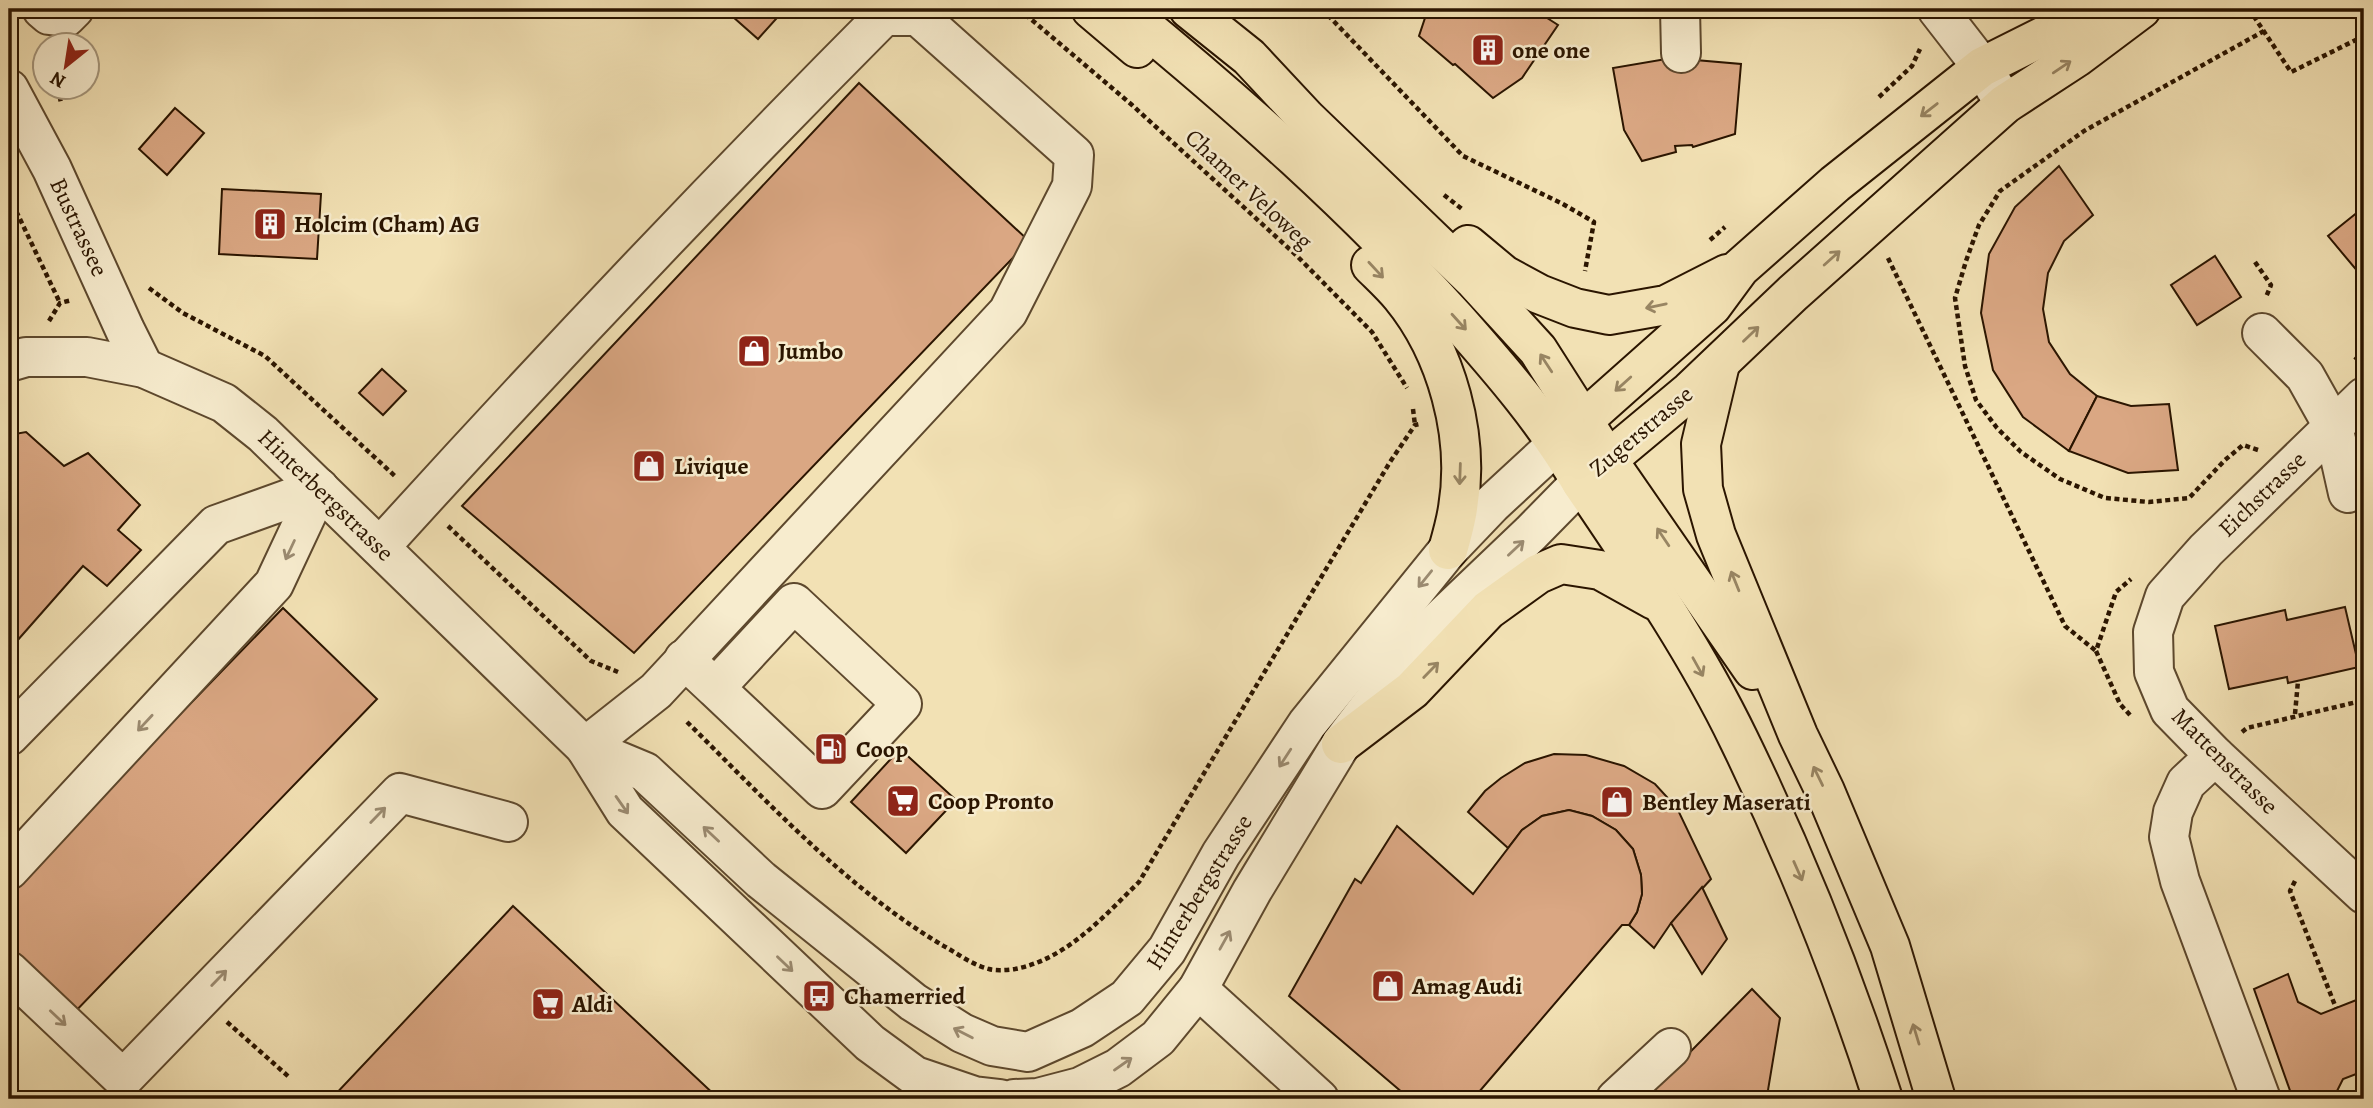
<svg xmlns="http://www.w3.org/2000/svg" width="2373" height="1108" font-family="Alegreya,serif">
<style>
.building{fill:#daa783;stroke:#2b1500;stroke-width:2}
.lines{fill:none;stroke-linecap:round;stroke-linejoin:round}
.minor-casing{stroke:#5d482d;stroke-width:42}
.major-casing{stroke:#2b1500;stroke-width:42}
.highway-casing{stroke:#2b1500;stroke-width:42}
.path{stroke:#2b1500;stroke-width:4.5;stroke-dasharray:5 3.5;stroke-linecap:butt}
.minor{stroke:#f7ecce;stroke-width:38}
.major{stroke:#f2e1b4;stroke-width:38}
.highway{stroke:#f2e1b4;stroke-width:38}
.oneway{stroke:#988563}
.oneway2{stroke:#9b8b71}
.labels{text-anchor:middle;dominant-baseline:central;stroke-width:5;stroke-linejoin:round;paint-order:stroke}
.poi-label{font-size:24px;font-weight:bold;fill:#2b1500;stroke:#f7ecce;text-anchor:start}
.street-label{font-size:24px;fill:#2b1500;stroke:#f7ecce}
</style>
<rect width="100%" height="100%" fill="#f2e1b4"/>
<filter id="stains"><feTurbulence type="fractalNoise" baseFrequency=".00286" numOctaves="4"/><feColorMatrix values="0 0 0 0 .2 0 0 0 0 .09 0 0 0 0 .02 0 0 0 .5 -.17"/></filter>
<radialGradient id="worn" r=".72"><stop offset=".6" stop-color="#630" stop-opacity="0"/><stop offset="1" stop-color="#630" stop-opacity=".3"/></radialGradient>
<g class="building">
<path d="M724 9H785L758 39Z"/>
<path d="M1428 9H1533L1558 25 1522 78 1493 98 1455 64 1453 65 1419 36Z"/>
<path d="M1672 58 1741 64 1735 134 1693 147 1692 145 1675 146 1676 152 1642 161 1624 130 1613 68Z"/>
<path d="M859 83 1029 241 634 653 462 506Z"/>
<path d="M175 108 204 133 167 175 139 149Z"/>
<path d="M2059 166 2093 215 2064 241 2048 273 2043 309 2049 342 2070 374 2097 396 2069 451 2023 417 1993 370 1981 313 1989 254 2015 207Z"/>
<path d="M222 189 321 194 317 259 219 254Z"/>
<path d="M2364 207V279L2328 236Z"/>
<path d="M2215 256 2241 297 2197 325 2171 285Z"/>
<path d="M382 369 406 391 383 415 359 393Z"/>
<path d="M2097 396 2131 406 2169 404 2178 470 2128 473 2069 451Z"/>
<path d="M26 432 64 466 88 453 140 505 118 530 141 550 107 586 83 566 9 650V435Z"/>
<path d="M2345 607 2359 667 2288 683 2287 677 2229 689 2215 626 2285 610 2287 620Z"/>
<path d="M283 608 377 699 70 1017 9 957V891Z"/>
<path d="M900 749 956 800 906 853 851 802Z"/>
<path d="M1554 754 1586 755 1624 766 1655 784 1677 808 1711 879 1671 923 1654 948 1629 925 1637 912 1642 894 1641 875 1633 849 1616 830 1592 816 1569 810 1542 816 1522 830 1508 848 1468 812 1485 791 1501 778 1525 763Z"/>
<path d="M1569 810 1592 816 1616 830 1633 849 1641 875 1642 894 1637 912 1629 925H1622L1473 1099H1410L1289 996 1355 879 1361 883 1397 826 1473 894 1522 830 1542 816Z"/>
<path d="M1702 887 1727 939 1702 974 1671 923Z"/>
<path d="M513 906 719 1099H331Z"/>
<path d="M2288 974 2298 1002 2321 1014 2364 997V1071L2343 1079 2333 1099H2293L2254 989Z"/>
<path d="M1752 989 1780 1018 1768 1090 1778 1099H1644Z"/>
<path d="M9 1083 28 1099H9Z"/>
</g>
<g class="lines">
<defs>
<g id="minor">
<path d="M42 9 49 15 66 17 74 9"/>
<path d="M1680 9 1681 53"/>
<path d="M1937 9 1982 67 2005 104"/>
<path d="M9 89 52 169 125 330 144 368"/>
<path d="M2262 333 2305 376 2333 426 2348 493"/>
<path d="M9 362 26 357H87L144 368 224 403 263 434 585 747 625 811 870 1043 915 1076 974 1096 1000 1099"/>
<path d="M2364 397 2206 550 2165 596 2153 632 2154 672 2170 710 2215 756 2364 894"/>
<path d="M380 547C544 366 712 189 884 16H918L1074 155 1072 186 1008 312 656 691 585 747"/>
<path d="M684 659 715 688 794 603 902 704 822 789 715 688"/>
<path d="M9 736 216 525 319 488"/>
<path d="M585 747 645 772 761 880 913 1002 962 1033 992 1046 1028 1052 1082 1028 1127 998 1167 950 1221 854 1307 724 1448 550 1492 504 1558 443"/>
<path d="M2215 756 2186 783 2173 812 2169 837 2180 881 2261 1099"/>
<path d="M9 870 274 584 319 488"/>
<path d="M9 971 123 1079 400 793 508 822"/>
<path d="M1198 989 1319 1099"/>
<path d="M1014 1099 1038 1098 1080 1087 1118 1068 1158 1038 1198 989 1252 891 1341 744 1424 635 1531 533 1581 482"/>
<path d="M1616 1099 1671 1048"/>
</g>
<g id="major">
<path d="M1091 9 1137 48"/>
<path d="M1123 9C1240 105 1354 206 1456 319 1502 371 1546 422 1581 482L1690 391 1793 293 2005 104 2077 57 2141 9"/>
<path d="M1189 9 1249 57 1306 118 1473 279 1538 350 1596 441"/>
<path d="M1468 245 1504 275 1539 294 1575 308 1609 315 1666 305 1727 274"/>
<path d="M1371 265C1381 275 1392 285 1401 296 1447 352 1470 436 1458 508 1456 522 1452 536 1448 550"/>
<path d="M1558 443 1712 306 1740 268 1835 184 1982 67 2060 28 2122 9"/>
</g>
<g id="highway">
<path d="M1720 364 1701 444 1703 489 1716 535 1798 735 1825 791 1890 946 1936 1099"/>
<path d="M1607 459 1753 670"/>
<path d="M1581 482C1637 565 1695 649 1739 740 1795 855 1844 977 1883 1099"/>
<path d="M1341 744 1412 690 1488 610 1538 574 1561 564 1600 570 1654 600"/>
</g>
</defs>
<use href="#minor" class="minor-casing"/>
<use href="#major" class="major-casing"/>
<use href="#highway" class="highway-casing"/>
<g class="path">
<path d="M1019 9 1132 105 1296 255 1372 332 1407 388"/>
<path d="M1322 9 1463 156 1561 203 1594 222 1585 271"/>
<path d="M1986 9 2008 10"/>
<path d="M2249 9 2291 72 2362 37 2364 41"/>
<path d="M58 88 61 103"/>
<path d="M1879 97 1912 66 1920 49"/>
<path d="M1444 195 1462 209"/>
<path d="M9 196 60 303"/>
<path d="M1710 240 1725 227"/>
<path d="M1888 258 2065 626 2096 651"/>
<path d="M2255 262 2271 285 2266 297"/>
<path d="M149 288 183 313 265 356 396 477"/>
<path d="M49 321 60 303 72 300"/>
<path d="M2355 360 2364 350"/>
<path d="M1413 409 1415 425"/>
<path d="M2258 450 2243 445 2225 460 2189 498 2149 502 2105 498 2060 479 2021 452 1997 428 1976 400 1965 366 1955 298 1966 261 1979 225 2000 191 2084 131 2264 31"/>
<path d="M448 526 591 661 618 672"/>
<path d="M2295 714 2298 681"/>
<path d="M2130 715 2120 704 2096 651 2116 592 2131 579"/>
<path d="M687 722C767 801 845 887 942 945 957 953 972 965 989 969 996 971 1008 970 1015 969 1067 959 1103 917 1139 882L1390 462 1415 425 1420 424"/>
<path d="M2242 732 2247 728 2357 702 2364 690"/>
<path d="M2295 881 2290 891 2336 1008"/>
<path d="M227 1022 289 1077"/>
<path d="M2359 1073 2364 1089"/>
</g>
<use href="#minor" class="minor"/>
<use href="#major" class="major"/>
<use href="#highway" class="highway"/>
</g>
<defs><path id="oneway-shaft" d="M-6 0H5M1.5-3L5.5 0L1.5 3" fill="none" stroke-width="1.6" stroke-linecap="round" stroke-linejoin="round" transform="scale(1.75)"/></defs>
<g class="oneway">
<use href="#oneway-shaft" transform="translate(2062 67) rotate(-34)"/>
<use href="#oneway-shaft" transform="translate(1929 110) rotate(142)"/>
<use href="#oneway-shaft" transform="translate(1832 258) rotate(-42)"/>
<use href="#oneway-shaft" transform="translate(1376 270) rotate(47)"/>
<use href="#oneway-shaft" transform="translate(1656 306) rotate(168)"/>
<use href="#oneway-shaft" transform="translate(1459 322) rotate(48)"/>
<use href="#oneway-shaft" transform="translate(1751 334) rotate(-44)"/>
<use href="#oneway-shaft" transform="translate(1546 363) rotate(-123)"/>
<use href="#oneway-shaft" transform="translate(1623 384) rotate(138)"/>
<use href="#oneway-shaft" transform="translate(1460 474) rotate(92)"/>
<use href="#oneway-shaft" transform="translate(1663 537) rotate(-124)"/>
<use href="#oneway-shaft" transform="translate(1735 581) rotate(-112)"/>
<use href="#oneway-shaft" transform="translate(1698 667) rotate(61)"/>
<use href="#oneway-shaft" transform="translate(1431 670) rotate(-46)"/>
<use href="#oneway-shaft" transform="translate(1818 776) rotate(-116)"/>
<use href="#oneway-shaft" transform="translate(1798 871) rotate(66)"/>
<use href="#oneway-shaft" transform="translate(1916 1034) rotate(-107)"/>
</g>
<g class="oneway2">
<use href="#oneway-shaft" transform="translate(1516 548) rotate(-43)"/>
<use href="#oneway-shaft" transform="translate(290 550) rotate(115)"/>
<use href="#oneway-shaft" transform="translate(1425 579) rotate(129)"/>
<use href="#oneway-shaft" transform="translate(145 723) rotate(133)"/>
<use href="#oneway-shaft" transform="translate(1285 758) rotate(123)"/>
<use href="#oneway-shaft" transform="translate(622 805) rotate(55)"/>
<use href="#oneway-shaft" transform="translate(378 815) rotate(-46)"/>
<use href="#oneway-shaft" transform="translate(711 834) rotate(-137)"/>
<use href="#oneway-shaft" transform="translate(1225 940) rotate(-61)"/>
<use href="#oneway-shaft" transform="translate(785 964) rotate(44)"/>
<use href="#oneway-shaft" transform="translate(219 978) rotate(-46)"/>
<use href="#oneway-shaft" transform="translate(58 1018) rotate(43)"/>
<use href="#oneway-shaft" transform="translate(963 1033) rotate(-153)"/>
<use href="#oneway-shaft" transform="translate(1123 1064) rotate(-35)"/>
</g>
<defs>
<symbol id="building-square" viewBox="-11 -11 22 22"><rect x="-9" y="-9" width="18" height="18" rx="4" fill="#8f2418" stroke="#f7ecce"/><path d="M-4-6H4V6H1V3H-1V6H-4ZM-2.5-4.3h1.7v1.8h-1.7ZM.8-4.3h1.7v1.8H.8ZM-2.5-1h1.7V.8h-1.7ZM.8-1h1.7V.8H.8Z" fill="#fff"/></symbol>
<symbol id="shop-square" viewBox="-11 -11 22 22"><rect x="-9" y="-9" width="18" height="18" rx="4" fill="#8f2418" stroke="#f7ecce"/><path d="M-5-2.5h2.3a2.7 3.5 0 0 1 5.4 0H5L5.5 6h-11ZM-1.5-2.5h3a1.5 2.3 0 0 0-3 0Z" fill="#fff"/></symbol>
<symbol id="fuel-square" viewBox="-11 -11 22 22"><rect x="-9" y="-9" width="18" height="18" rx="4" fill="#8f2418" stroke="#f7ecce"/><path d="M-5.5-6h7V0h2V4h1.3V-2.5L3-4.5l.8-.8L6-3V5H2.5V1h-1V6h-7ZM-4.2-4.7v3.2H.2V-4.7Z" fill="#fff"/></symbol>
<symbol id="supermarket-square" viewBox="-11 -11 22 22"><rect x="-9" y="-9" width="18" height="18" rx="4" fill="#8f2418" stroke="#f7ecce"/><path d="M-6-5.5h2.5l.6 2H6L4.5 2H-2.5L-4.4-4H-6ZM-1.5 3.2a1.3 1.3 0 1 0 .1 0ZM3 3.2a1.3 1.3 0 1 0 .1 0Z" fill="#fff"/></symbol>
<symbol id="bus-square" viewBox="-11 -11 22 22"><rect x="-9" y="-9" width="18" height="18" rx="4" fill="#8f2418" stroke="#f7ecce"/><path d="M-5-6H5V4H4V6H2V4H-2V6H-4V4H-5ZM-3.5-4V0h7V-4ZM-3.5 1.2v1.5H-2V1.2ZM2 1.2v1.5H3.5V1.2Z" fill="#fff"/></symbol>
</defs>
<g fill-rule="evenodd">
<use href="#building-square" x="1469" y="31" width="38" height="38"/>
<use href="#building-square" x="251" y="205" width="38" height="38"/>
<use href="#shop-square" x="735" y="332" width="38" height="38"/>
<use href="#shop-square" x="630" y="447" width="38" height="38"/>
<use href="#fuel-square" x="812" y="730" width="38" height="38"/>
<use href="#supermarket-square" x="884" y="782" width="38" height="38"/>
<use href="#shop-square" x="1598" y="783" width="38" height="38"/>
<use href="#shop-square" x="1369" y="967" width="38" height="38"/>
<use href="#bus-square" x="800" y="977" width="38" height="38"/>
<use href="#supermarket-square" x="529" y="985" width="38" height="38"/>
</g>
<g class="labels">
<g class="poi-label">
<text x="1512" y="50">one one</text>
<text x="294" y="224">Holcim (Cham) AG</text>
<text x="778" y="351">Jumbo</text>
<text x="674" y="466">Livique</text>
<text x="856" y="749">Coop</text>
<text x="928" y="801">Coop Pronto</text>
<text x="1642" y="802">Bentley Maserati</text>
<text x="1412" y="986">Amag Audi</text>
<text x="844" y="996">Chamerried</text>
<text x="572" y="1004">Aldi</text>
</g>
<g class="street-label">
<text transform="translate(1249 189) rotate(43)">Chamer Veloweg</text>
<text transform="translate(79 227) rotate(65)">Bustrassee</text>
<text transform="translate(1641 431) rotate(-40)">Zugerstrasse</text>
<text transform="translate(2262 494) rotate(-44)">Eichstrasse</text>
<text transform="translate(326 495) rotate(44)">Hinterbergstrasse</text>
<text transform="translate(2225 761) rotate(45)">Mattenstrasse</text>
<text transform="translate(1199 892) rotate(-58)">Hinterbergstrasse</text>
</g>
</g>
<rect width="2373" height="1108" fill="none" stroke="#f2e1b4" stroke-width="35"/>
<rect x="10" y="10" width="2352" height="1087" fill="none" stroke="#2b1500" stroke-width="3.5"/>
<rect x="18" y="18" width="2338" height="1073" fill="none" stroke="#2b1500" stroke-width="2"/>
<g transform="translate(66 66) rotate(210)"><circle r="33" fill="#f7ecce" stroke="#a5967c" stroke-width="2"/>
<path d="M0-5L12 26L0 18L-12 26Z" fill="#8f2418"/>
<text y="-10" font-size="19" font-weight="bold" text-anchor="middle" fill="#2b1500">N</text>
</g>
<rect width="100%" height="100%" filter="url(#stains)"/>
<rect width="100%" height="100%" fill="url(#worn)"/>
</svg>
